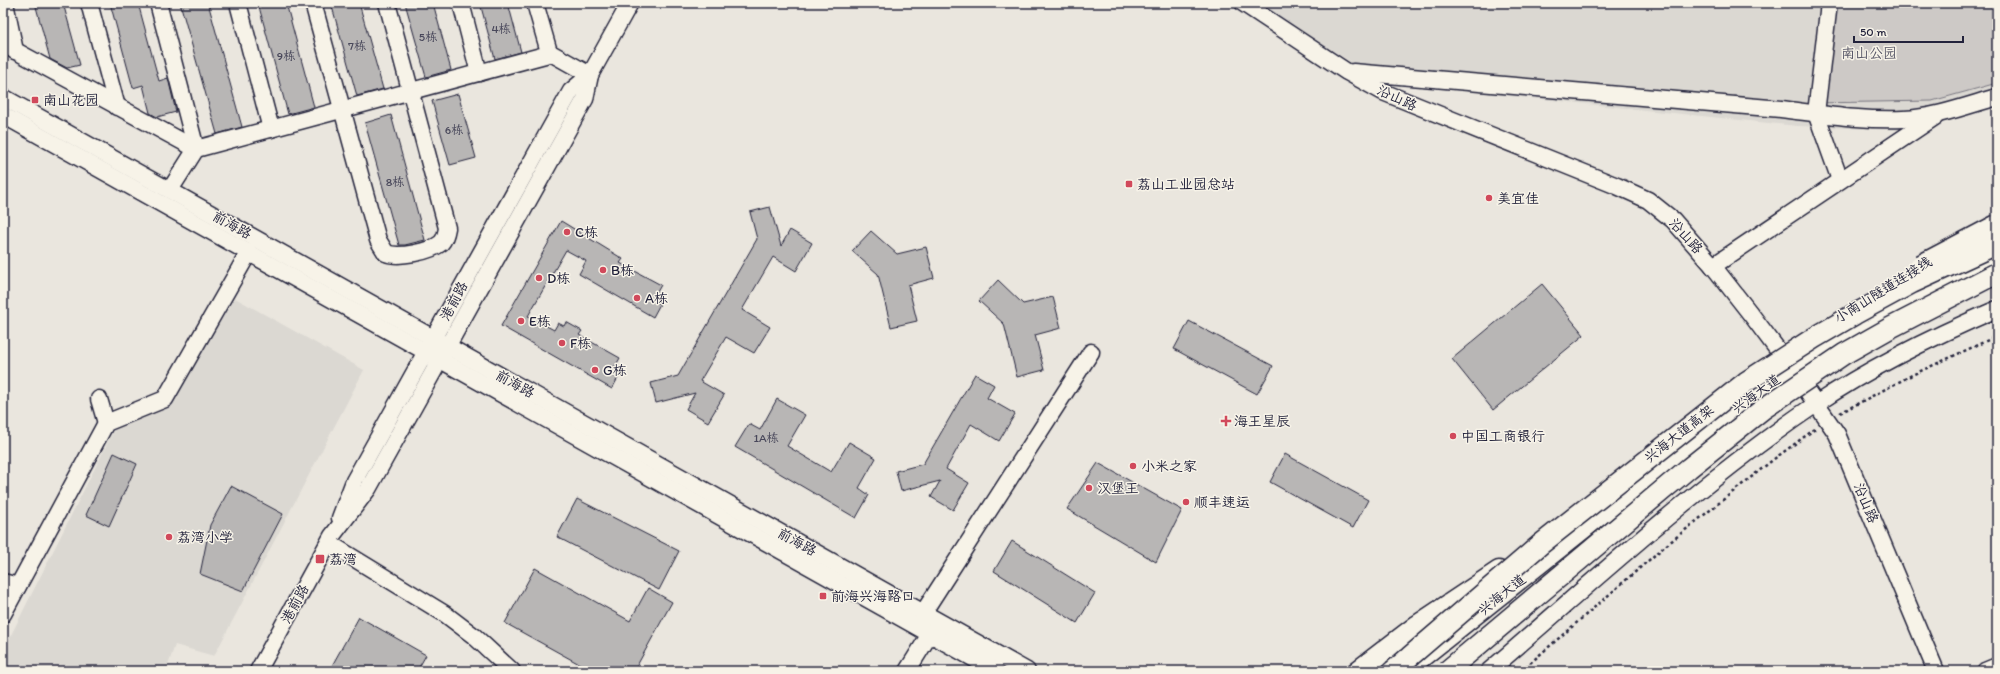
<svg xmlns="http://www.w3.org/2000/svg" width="2000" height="674" font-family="Itim,'LXGW WenKai TC',sans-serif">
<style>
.built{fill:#dbd8d2}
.green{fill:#cdc9c6;stroke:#787680}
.building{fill:#b8b6b5;stroke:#22223b}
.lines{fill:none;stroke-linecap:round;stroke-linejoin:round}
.minor-casing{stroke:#22223b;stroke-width:19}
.major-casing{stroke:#22223b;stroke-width:23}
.path{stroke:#22223b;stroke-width:2.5;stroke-dasharray:3 3;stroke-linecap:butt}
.minor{stroke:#f7f3e8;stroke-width:16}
.major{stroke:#f7f3e8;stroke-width:20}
.major-bridge-casing{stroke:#22223b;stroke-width:23;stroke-linecap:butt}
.major-bridge{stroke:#f7f3e8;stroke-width:20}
.poi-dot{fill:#d1495b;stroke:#f7f3e8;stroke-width:1.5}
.labels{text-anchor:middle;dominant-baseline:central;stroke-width:3;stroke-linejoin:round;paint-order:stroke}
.number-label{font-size:12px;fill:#48475a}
.park-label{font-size:14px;fill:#555465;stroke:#f7f3e8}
.street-label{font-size:14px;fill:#22223b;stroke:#f7f3e8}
.poi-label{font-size:14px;fill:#22223b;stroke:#f7f3e8;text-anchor:start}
</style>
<rect width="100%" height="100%" fill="#eae6de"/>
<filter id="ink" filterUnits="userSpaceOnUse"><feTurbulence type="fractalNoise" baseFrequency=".025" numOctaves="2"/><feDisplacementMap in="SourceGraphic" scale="8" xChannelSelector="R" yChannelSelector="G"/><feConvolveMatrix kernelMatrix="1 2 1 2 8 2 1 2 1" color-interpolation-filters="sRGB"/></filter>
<g filter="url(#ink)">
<g class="built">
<path d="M1258 3H1824L1932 101 1997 83V107L1899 130 1798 126 1416 86 1376 78Z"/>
<path d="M235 298 364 370 214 656 175 645 166 671H3V651L115 428 166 407Z"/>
</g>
<path class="green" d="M1824 3H1997V83L1932 101 1814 103Z"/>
<g class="building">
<path d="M35 3H63L80 65 67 68 50 59Z"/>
<path d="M110 3H138L159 81 168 78 176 112 157 117 150 113 143 85 133 88Z"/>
<path d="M180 3H208L242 127 217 134Z"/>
<path d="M258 3H286L314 107 288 114Z"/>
<path d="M331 3H359L383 89 357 96Z"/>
<path d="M405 3H433L451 70 426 77Z"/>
<path d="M480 3H508L521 52 495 59Z"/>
<path d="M458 94 476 158 450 165 432 101Z"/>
<path d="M391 115 425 240 405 245H399L365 123Z"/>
<path d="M770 207 781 246 790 230 812 243 796 271 773 257 742 310 770 327 754 353 726 337 700 381 724 395 708 422 686 409 695 393 656 403 651 383 678 376 757 239 750 212Z"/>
<path d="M561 221 623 259 620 263 661 285 653 299 660 304 653 317 579 274 586 261 566 250 528 316 554 330 558 323 564 326 566 322 582 331 579 335 620 358 612 372 619 376 612 389 501 326Z"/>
<path d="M871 231 897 254 926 247 934 278 908 285 917 321 891 327 878 274 852 251Z"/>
<path d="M998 280 1023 304 1053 297 1061 328 1035 335 1044 370 1017 377 1004 324 979 301Z"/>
<path d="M1542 284 1584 335 1493 410 1452 359Z"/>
<path d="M1189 321 1273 366 1257 394 1174 349Z"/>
<path d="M975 374 994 385 987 398 1015 414 999 441 971 424 946 469 969 483 953 510 931 497 940 481 901 491 896 471 923 464Z"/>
<path d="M777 399 805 415 787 446 831 472 849 442 876 458 859 488 869 495 856 518 735 447 749 424 760 430Z"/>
<path d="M114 453 137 464 109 526 86 515Z"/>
<path d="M1285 454 1368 500 1353 528 1270 482Z"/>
<path d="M1098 463 1182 510 1156 562 1067 509Z"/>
<path d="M231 486 283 514 243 591 200 574 210 525Z"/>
<path d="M577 499 679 551 659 590 557 537Z"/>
<path d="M1012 541 1095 593 1077 623 994 571Z"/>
<path d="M535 568 630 621 648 588 672 602 634 671H592L505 623Z"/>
<path d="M359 617 426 655 417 671H329Z"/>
</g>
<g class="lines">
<defs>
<g id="minor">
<path d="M5 3 15 51"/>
<path d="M89 3 117 107"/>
<path d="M158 3 196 149"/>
<path d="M238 3 271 129"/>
<path d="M313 3 378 240 386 253C398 258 430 252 441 243 445 239 446 234 447 228L387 3"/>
<path d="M461 3 479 73"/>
<path d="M1243 3 1347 72 1383 92 1617 186 1648 200 1673 220 1713 266 1753 317 1792 369 1837 434 1936 671"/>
<path d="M1829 3 1816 113 1840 180"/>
<path d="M3 44 196 149"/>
<path d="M549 52 590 75"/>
<path d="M1353 72 1781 109C1822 114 1863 121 1904 119 1934 118 1969 105 1997 97"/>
<path d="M3 97 1027 671"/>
<path d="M3 115 996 671"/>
<path d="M170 190 196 149 545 55 549 52 535 3"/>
<path d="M1713 266 1936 116"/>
<path d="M99 399 106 423"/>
<path d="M340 518 354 481 571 91 590 75"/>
<path d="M329 543 445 614 474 636 512 671"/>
<path d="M3 582 18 586"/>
<path d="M923 613 1091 352"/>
<path d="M3 614 106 423 165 399 249 252"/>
<path d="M258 671 332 536 368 489 585 99 590 75 630 3"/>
<path d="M907 671 930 634"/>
<path d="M1407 671 1759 391 1835 341 1929 290 1997 258"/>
<path d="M1489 671C1595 580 1699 483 1816 404 1872 366 1934 336 1997 309"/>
<path d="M1985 671 1997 666"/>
</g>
<path id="major" d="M1358 671 1418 625 1499 571"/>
</defs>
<use href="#minor" class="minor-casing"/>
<use href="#major" class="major-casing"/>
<g class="path">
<path d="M1840 413 1912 375 1997 336"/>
<path d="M1521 671 1664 547 1774 459 1815 429"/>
</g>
<use href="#minor" class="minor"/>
<use href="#major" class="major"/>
<defs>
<g id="major-bridge">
<path d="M1921 265 1997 225"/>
<path d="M1393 671 1541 544 1746 382 1814 338 1855 314 1912 283 1997 244"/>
<path d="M1447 671 1689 468 1763 409 1844 354 1890 328 1997 273"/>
</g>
</defs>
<use href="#major-bridge" class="major-bridge-casing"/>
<use href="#major-bridge" class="major-bridge"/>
</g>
</g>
<g class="poi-dot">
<rect x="31" y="96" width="8" height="8" rx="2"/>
<rect x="1125" y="180" width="8" height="8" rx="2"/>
<circle cx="1489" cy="198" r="4"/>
<circle cx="567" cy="232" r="4"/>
<circle cx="603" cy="270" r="4"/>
<circle cx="539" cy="278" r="4"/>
<circle cx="637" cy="298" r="4"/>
<circle cx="521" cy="321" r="4"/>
<circle cx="562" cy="343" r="4"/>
<circle cx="595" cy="370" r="4"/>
<path d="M1224 415h4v4h4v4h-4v4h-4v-4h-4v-4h4z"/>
<circle cx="1453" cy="436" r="4"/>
<circle cx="1133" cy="466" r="4"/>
<circle cx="1089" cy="488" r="4"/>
<circle cx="1186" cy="502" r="4"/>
<circle cx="169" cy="537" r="4"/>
<rect x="315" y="554" width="10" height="10" rx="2"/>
<rect x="819" y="592" width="8" height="8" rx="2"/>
</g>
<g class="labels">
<g class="number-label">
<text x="501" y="29">4栋</text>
<text x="428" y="37">5栋</text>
<text x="357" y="46">7栋</text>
<text x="286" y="56">9栋</text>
<text x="454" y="130">6栋</text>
<text x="395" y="182">8栋</text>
<text x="766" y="438">1A栋</text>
</g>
<g class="park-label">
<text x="1869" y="53">南山公园</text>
</g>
<g class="street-label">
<text transform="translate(1397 98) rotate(25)">沿山路</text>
<text transform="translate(232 225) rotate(29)">前海路</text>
<text transform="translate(1686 236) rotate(48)">沿山路</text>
<text transform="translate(1883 290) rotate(-32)">小南山隧道连接线</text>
<text transform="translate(454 301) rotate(-62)">港前路</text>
<text transform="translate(515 384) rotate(29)">前海路</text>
<text transform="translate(1756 394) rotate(-36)">兴海大道</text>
<text transform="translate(1679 434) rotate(-38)">兴海大道高架</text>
<text transform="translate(1866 503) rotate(67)">沿山路</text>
<text transform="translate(797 542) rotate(29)">前海路</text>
<text transform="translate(1502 595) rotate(-39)">兴海大道</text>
<text transform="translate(295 604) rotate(-61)">港前路</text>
</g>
<g class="poi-label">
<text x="43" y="100">南山花园</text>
<text x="1137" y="184">荔山工业园总站</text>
<text x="1497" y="198">美宜佳</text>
<text x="575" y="232">C栋</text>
<text x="611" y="270">B栋</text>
<text x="547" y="278">D栋</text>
<text x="645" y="298">A栋</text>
<text x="529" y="321">E栋</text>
<text x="570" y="343">F栋</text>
<text x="603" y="370">G栋</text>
<text x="1234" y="421">海王星辰</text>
<text x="1461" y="436">中国工商银行</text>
<text x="1141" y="466">小米之家</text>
<text x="1097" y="488">汉堡王</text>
<text x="1194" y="502">顺丰速运</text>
<text x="177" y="537">荔湾小学</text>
<text x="329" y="559">荔湾</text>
<text x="831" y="596">前海兴海路口</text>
</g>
</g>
<rect width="2000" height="674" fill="none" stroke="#f7f3e8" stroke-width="16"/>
<rect x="8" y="8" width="1984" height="658" fill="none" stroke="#22223b" stroke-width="1.5" filter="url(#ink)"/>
<path d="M1854 36v6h109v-6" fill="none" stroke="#22223b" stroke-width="2"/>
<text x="1860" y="36" font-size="12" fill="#22223b" stroke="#f7f3e8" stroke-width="3" paint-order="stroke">50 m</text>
</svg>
